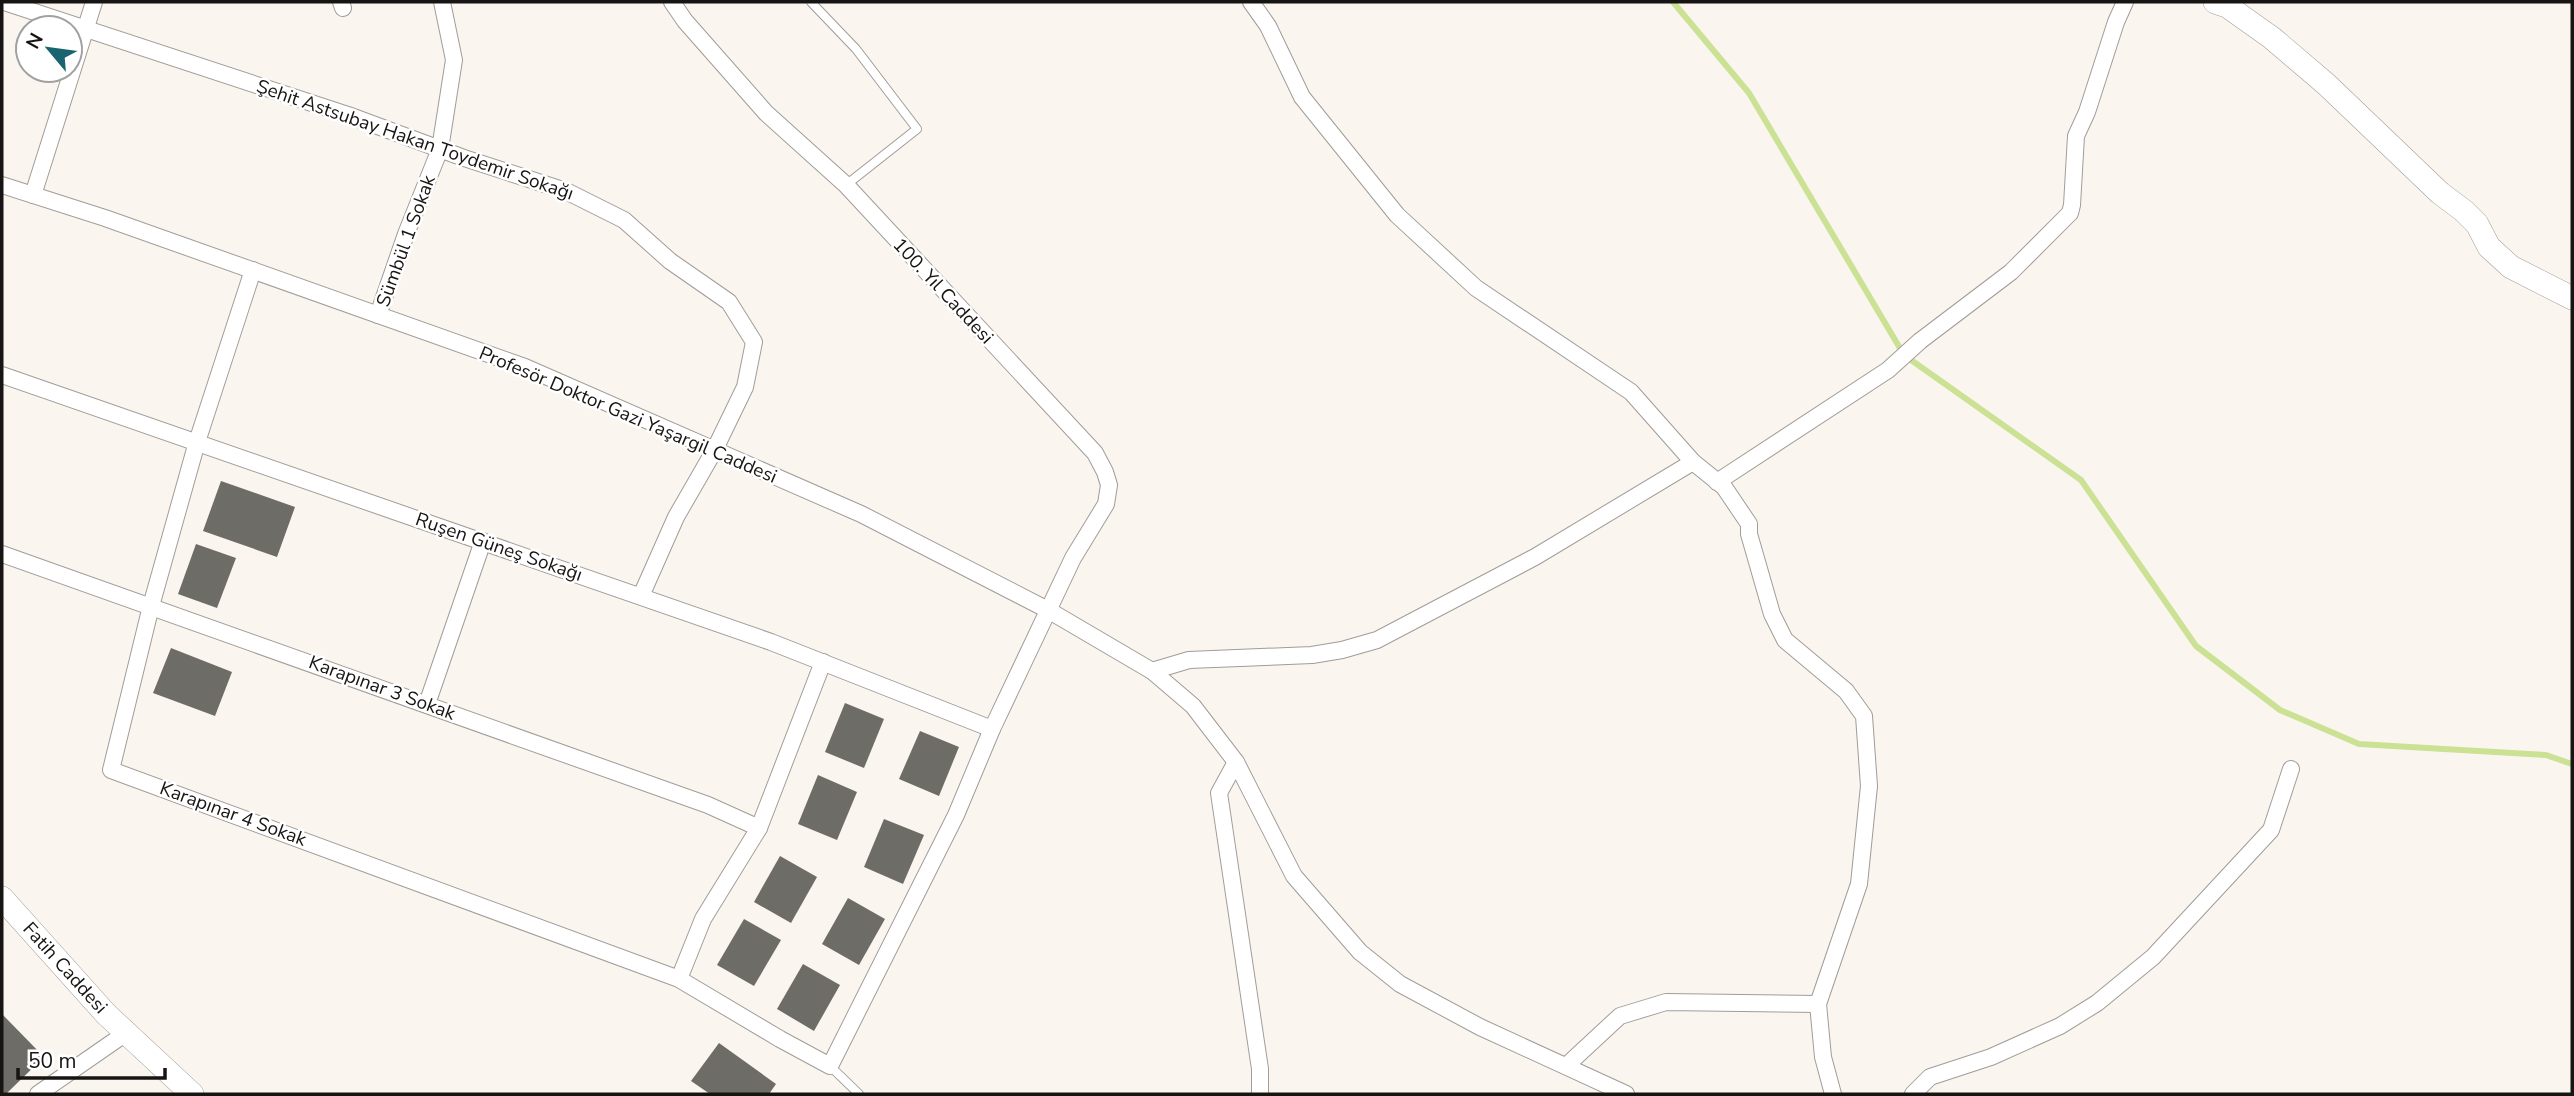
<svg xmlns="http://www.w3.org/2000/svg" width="2574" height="1096" font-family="'Nunito Sans',sans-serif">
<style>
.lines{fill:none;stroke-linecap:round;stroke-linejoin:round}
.stream{stroke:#cbe194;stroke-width:6}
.building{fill:#6e6c67}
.lane-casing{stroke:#a29c98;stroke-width:10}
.street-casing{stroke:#a29c98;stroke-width:18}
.secondary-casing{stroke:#a29c98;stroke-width:24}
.lane{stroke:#fff;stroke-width:8}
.street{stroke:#fff;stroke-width:16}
.secondary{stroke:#fff;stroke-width:23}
.labels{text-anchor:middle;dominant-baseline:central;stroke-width:5;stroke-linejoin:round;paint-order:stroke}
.street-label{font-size:19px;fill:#171513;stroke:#fff}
</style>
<rect width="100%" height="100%" fill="#fbf5f0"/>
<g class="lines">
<path class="stream" d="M1673 2 1749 93 1904 355 2081 480 2196 646 2280 710 2359 744 2546 755 2572 764"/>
</g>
<g class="building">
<path d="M221 481 295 507 277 557 203 531Z"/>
<path d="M196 544 236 558 217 608 178 594Z"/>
<path d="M171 648 232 672 215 716 153 693Z"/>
<path d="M845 703 884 719 864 768 825 752Z"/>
<path d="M920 731 959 747 939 796 899 779Z"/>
<path d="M818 775 857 792 837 840 798 824Z"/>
<path d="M884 819 924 835 903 884 864 867Z"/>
<path d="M780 856 817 877 791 923 754 902Z"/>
<path d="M848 898 885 919 859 965 822 944Z"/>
<path d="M744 919 781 940 754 986 717 965Z"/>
<path d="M803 964 840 985 814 1031 777 1009Z"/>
<path d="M2 1014 44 1057 6 1094H2Z"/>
<path d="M719 1043 776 1084 769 1094H710L691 1081Z"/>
</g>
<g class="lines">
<defs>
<g id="lane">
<path d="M811 2 856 49 917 129 846 185"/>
<path d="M830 1066 859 1094"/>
</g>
<g id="street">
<path d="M4 2 348 115 464 158 566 191 624 220 670 261 729 302 754 342 745 387 714 451 676 517 641 596"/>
<path d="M341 2 343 8"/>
<path d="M1251 2 1268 26 1302 97 1397 215 1476 288 1631 392 1693 462 1724 487 1749 524V534L1772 614 1785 640 1846 691 1864 716 1869 786 1859 884 1818 1004 1823 1057 1833 1094"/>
<path d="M2 185 105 218 525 367 861 514 1048 610 1152 671 1193 706 1236 762 1294 876 1360 952 1400 984 1480 1027 1626 1094"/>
<path d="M33 195 94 2"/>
<path d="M253 270 197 442 151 606 111 770 679 979 780 1039 830 1066 956 815 992 729 1073 558 1106 504 1109 485 1105 472 1095 453 846 185 766 113 685 21 672 2"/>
<path d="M378 315 406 234 440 149 454 60 442 2"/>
<path d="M2 375 771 642 992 729"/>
<path d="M1717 482 1888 370 1920 341 2011 272 2070 213 2072 205 2076 136 2087 112 2116 22 2125 2"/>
<path d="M2 554 708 805 759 828"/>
<path d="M1152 671 1189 660 1312 655 1342 650 1377 640 1535 557 1693 462"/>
<path d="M427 704 483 541"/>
<path d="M1236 762 1219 793 1260 1069V1094"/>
<path d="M679 979 703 919 759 828 823 662"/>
<path d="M1566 1066 1620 1016 1666 1002 1818 1004"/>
<path d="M38 1094 126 1033"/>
<path d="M1913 1094 1930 1077 1991 1057 2060 1026 2097 1003 2153 957 2271 830 2291 769"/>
</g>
<g id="secondary">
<path d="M2215 2 2227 6 2272 38 2326 84 2440 193 2464 211 2477 224 2489 247 2511 267 2572 298"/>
<path d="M2 898 106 1014 192 1094"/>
</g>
</defs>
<use href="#lane" class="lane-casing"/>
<use href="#street" class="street-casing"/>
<use href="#secondary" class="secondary-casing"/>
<use href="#lane" class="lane"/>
<use href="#street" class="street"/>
<use href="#secondary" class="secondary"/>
</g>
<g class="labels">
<g class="street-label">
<text transform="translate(415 140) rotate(19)">Şehit Astsubay Hakan Toydemir Sokağı</text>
<text transform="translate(406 241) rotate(-70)">Sümbül 1 Sokak</text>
<text transform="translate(943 291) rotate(47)">100. Yıl Caddesi</text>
<text transform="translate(628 415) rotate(23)">Profesör Doktor Gazi Yaşargil Caddesi</text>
<text transform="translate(499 547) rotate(19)">Ruşen Güneş Sokağı</text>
<text transform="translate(382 688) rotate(20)">Karapınar 3 Sokak</text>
<text transform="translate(233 814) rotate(20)">Karapınar 4 Sokak</text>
<text transform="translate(65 968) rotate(48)">Fatih Caddesi</text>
</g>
</g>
<rect width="2574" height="1096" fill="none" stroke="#171513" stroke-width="7"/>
<g transform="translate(49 49) rotate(299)"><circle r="33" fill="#ffffff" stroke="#a2a1a1" stroke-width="2"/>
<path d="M0-5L12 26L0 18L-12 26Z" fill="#196470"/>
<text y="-10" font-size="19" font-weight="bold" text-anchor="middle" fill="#171513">N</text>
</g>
<path d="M18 1068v10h147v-10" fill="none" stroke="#171513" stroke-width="3.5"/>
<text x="28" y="1068" font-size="21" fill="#171513" stroke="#ffffff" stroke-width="5" paint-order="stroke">50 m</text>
</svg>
